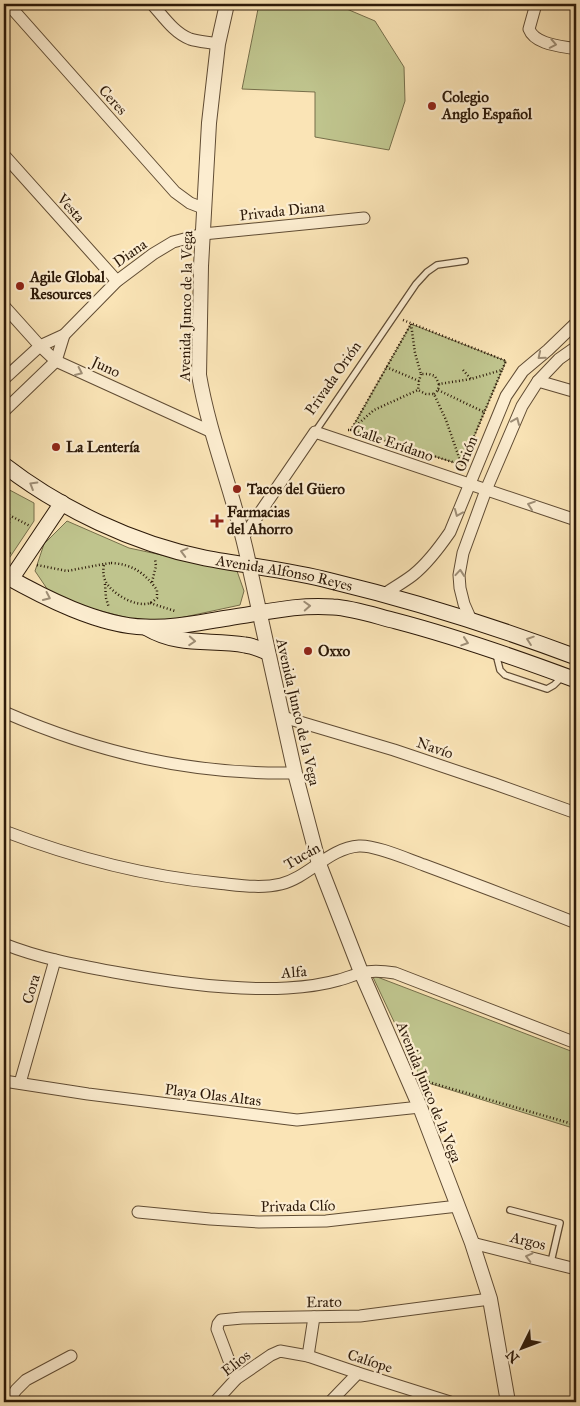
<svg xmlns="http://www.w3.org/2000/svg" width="580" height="1406" font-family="'IM FELL Great Primer',serif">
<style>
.green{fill:#bfc48d;stroke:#766e4a}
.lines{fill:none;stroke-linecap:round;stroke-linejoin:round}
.service-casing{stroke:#604c34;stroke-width:8}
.minor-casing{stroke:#604c34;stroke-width:13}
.tertiary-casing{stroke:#604c34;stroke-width:16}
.secondary-casing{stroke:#2c1908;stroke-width:17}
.path{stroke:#2c1908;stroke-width:2.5;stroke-dasharray:1 2.5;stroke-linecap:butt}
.service{stroke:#fcedd0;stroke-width:5.5}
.minor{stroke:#fcedd0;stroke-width:11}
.tertiary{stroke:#fcedd0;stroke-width:14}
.secondary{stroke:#fcedd0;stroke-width:15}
.oneway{stroke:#9e8e76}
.poi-dot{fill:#8f2418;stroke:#fcedd0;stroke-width:2}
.labels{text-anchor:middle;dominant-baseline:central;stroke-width:4.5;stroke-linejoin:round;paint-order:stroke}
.poi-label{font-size:15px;font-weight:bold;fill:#2c1908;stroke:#fcedd0;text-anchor:start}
.street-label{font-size:15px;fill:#2c1908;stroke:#fcedd0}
</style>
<rect width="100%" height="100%" fill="#fae4b6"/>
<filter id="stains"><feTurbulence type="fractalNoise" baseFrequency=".004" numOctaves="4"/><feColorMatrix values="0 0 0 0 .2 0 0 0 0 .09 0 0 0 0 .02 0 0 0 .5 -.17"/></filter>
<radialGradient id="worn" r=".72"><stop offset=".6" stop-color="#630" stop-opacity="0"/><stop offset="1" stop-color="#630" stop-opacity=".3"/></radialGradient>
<g class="green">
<path d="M259 4H335L375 21 404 67 405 101 389 150 315 137V92L242 89Z"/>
<path d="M411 324 506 361 462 465 351 430Z"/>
<path d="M4 487 34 503V521L4 566Z"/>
<path d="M67 521 129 548 237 571 244 591 240 605 152 624 54 599 35 571 44 544Z"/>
<path d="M372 975 576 1053V1129L422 1081Z"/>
</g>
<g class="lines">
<defs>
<g id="service">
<path d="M315 432 416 284 427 272 437 265 465 261"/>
<path d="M496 654 500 670 505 675 547 689 554 685 563 676"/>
<path d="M510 1210 560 1223 551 1262"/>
</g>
<g id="minor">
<path d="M8 4 175 192 190 203 203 208"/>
<path d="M152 4C163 16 174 33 190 39 199 42 209 42 218 44"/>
<path d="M536 4 529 29C535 45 562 46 576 49"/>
<path d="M4 155 117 281"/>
<path d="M4 306 40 346 56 361 212 432"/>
<path d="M4 379 40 346 64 335 117 281 153 254 173 242 203 234 364 218"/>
<path d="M538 381 576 392"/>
<path d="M4 411 56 361 64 335"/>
<path d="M244 536 315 432 576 520"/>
<path d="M383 595C393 588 404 582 413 575 428 563 439 548 450 532L506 396 523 371 548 350 576 323"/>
<path d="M471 620 464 604 460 588 459 575 463 553 486 490 522 406 538 381 559 359 576 347"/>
<path d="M4 712C98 753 192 775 295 773"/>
<path d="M283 717 394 750 495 784 576 813"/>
<path d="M4 831C72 857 144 876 217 883 238 885 260 889 281 884 309 877 329 848 359 846 376 845 407 859 424 865 475 884 526 903 576 923"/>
<path d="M4 944C39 958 76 965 114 972 169 982 231 991 287 988 304 987 322 985 339 980 347 978 353 975 361 973 372 970 383 971 395 973L576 1043"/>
<path d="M4 1081 88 1094 297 1120 420 1107"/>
<path d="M20 1083 55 960"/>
<path d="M138 1212 210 1219 259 1222 326 1221 458 1206"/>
<path d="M472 1243 576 1269"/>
<path d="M308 1356 314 1317"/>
<path d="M236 1379 217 1329 218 1324 221 1320 242 1318 360 1316 490 1299"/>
<path d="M8 1402 16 1390 26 1380 71 1356"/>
<path d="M215 1402 236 1379 271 1355 280 1351 308 1356 358 1373 450 1402"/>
<path d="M330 1402 358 1373"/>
</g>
<path id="tertiary" d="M227 4 218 44 209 123 201 266 199 375C210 440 237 501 249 565L295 773 319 864 361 972 420 1107 472 1243 490 1299 508 1402"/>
<g id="secondary">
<path id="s1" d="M4 465C61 509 134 544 205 558 247 566 289 570 331 581 414 601 496 627 576 657"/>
<path d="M4 575C43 597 99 626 145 627 172 629 201 622 228 618 263 613 297 604 333 607 353 608 376 616 396 621 457 637 517 658 576 680"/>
<path d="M11 579 62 503"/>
<path d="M147 628C179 647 211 639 245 645 253 646 260 649 267 652"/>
</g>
</defs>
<use href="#service" class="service-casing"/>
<use href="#minor" class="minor-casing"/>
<use href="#tertiary" class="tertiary-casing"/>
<use href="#secondary" class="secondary-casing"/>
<g class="path">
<path d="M403 320 506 361 502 370"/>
<path d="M386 367 419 381"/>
<path d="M463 370 471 379"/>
<path d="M421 374 419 381 418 390 426 394H434L446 420 462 466"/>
<path d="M438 390 484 412"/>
<path d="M434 394 438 390 439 384"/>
<path d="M348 430H351L462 465 502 370 471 379 439 384 435 376 429 374H421L415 353 411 324 351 430 374 410 418 390"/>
<path d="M4 493 9 486"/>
<path d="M4 510 7 512C11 518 10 525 4 530"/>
<path d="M9 515 30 526"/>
<path d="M4 549 12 555"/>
<path d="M111 563C132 564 145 573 157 590V598C156 599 151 603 150 603 136 608 110 593 105 580 103 575 103 570 104 564Z"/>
<path d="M37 565 67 571 104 564"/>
<path d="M152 582 156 566 155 559"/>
<path d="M105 584 106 598 109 608"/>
<path d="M150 603 175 611"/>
<path d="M422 1080 576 1125"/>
</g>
<use href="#service" class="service"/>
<use href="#minor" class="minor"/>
<use href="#tertiary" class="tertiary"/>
<use href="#secondary" class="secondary"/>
</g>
<defs><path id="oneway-chevron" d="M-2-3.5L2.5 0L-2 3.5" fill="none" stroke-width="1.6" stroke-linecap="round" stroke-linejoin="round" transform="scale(1.25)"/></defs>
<g class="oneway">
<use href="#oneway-chevron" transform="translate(553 44) rotate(11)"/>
<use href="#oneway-chevron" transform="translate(541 356) rotate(140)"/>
<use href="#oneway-chevron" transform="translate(79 372) rotate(25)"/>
<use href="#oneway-chevron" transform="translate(516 421) rotate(-67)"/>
<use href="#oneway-chevron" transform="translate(33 485) rotate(-149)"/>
<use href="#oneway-chevron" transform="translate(531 505) rotate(-161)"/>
<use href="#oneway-chevron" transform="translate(458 513) rotate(113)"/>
<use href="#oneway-chevron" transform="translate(184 552) rotate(-165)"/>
<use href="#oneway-chevron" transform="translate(460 573) rotate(-85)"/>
<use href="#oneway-chevron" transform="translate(47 597) rotate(25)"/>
<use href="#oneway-chevron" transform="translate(307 606) rotate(-3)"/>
<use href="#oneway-chevron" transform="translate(530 640) rotate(-161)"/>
<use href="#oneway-chevron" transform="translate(192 641) rotate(4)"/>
<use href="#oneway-chevron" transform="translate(465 642) rotate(18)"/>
<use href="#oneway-chevron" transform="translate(529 1257) rotate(-166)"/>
</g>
<g class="poi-dot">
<circle cx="432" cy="106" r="5"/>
<circle cx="20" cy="286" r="5"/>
<circle cx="56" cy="447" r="5"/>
<circle cx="237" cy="489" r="5"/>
<path d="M214.5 513.5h5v5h5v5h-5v5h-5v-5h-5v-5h5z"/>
<circle cx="308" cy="651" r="5"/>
</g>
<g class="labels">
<g class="poi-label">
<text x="442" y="97">Colegio<tspan x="442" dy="17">Anglo Español</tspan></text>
<text x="30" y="277">Agile Global<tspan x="30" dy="17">Resources</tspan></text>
<text x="66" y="447">La Lentería</text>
<text x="247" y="489">Tacos del Güero</text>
<text x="227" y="512">Farmacias<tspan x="227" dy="17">del Ahorro</tspan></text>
<text x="318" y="651">Oxxo</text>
</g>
<g class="street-label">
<text transform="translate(113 100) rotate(48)">Ceres</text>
<text transform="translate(71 208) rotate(48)">Vesta</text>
<text transform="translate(282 211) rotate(-6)">Privada Diana</text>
<text transform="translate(130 253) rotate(-35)">Diana</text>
<text transform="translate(186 306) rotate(-89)">Avenida Junco de la Vega</text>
<text transform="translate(106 367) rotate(25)">Juno</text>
<text transform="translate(333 378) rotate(-55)">Privada Orión</text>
<text transform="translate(393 443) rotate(19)">Calle Erídano</text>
<text transform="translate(466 454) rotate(-68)">Orión</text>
<text stroke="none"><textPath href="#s1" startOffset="304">Avenida Alfonso Reyes</textPath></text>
<text transform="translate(298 712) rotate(77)">Avenida Junco de la Vega</text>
<text transform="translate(435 748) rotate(19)">Navío</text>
<text transform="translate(302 856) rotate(-30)">Tucán</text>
<text transform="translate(294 972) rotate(-4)">Alfa</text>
<text transform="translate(31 989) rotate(-74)">Cora</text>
<text transform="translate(429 1092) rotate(68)">Avenida Junco de la Vega</text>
<text transform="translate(213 1095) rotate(7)">Playa Olas Altas</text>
<text transform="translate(298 1206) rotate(-1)">Privada Clío</text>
<text transform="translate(528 1241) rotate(14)">Argos</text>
<text transform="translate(324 1302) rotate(-1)">Erato</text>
<text transform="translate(370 1361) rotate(18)">Calíope</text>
<text transform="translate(236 1363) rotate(-38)">Elios</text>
</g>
</g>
<rect width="580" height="1406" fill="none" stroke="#fae4b6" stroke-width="20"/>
<rect x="5" y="5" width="570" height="1396" fill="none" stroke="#2c1908" stroke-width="2.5"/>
<rect x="10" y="10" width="560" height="1386" fill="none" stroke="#2c1908"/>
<g transform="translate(522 1348) rotate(228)" stroke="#fcedd0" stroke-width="4" paint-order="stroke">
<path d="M0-4L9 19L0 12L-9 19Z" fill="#2c1908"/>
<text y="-8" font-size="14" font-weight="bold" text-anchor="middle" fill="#2c1908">N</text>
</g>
<rect width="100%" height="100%" filter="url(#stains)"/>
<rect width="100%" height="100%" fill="url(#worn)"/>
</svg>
